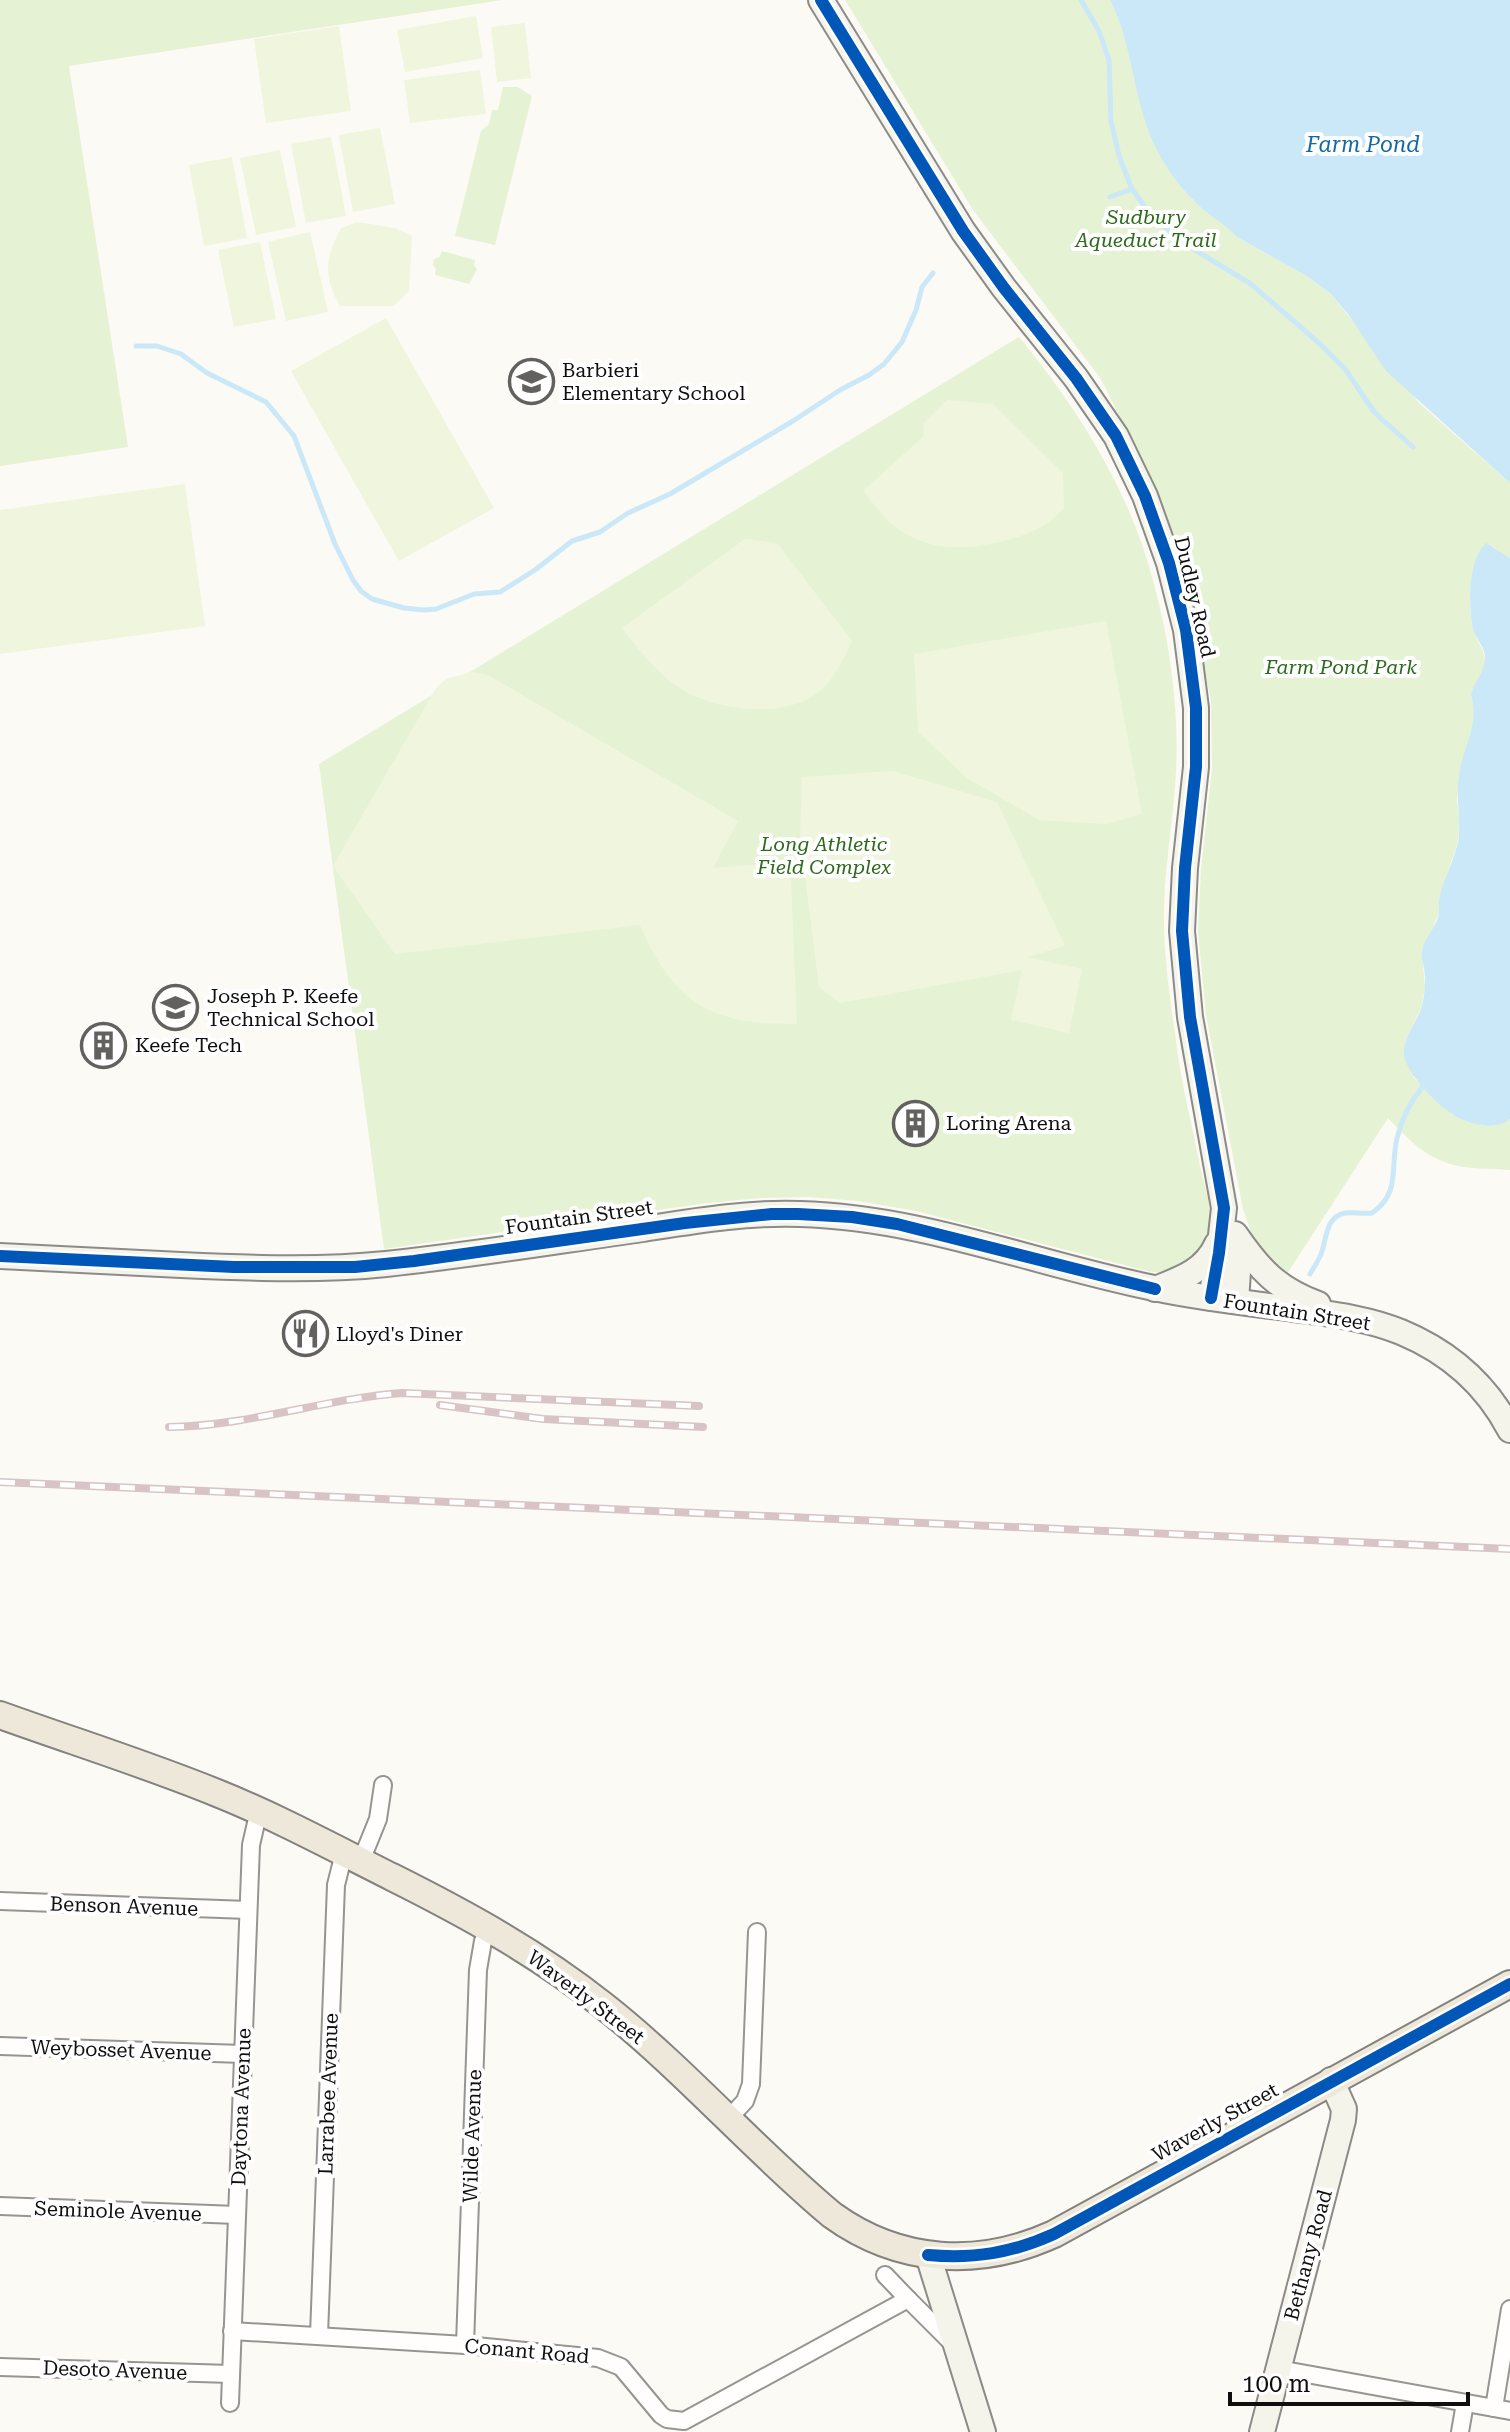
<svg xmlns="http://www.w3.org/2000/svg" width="1510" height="2432" font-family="'Roboto Serif',serif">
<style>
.green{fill:#e6f2d4}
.pitch{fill:#eff6dd}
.water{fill:#cae8f7}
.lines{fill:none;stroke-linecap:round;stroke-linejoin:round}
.stream{stroke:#cae8f7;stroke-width:5}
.street-casing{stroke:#969592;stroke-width:20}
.secondary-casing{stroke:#8c8b89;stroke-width:28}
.primary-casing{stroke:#83827f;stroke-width:30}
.street{stroke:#fffefd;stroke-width:16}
.secondary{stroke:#f5f4eb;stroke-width:24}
.primary{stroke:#ede8da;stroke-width:26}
.rail-casing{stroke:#d9c4c5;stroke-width:8}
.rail{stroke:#fff;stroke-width:5;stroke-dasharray:15;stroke-linecap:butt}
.cycleway-casing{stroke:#fff;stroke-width:17}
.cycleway{stroke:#0057b8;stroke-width:12}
.labels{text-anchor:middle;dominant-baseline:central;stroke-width:8;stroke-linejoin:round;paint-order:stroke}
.park-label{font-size:20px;font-style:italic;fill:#2e6a1c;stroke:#fff}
.poi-label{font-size:20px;fill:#0f0f0f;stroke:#fff;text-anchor:start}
.street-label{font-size:20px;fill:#0f0f0f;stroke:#fff}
.water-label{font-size:22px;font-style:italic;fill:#1369a7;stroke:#fff}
</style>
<rect width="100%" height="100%" fill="#fcfaf4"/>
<g class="green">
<path d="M0 0H503L69 66 128 447 0 466Z"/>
<path d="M845 0H1110L1118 17 1135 74 1143 113 1158 152 1192 199 1229 228 1237 237 1305 275 1330 293 1419 403 1510 483V558L1499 552 1494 547 1479 551C1471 575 1466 605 1474 631 1479 647 1489 653 1483 672 1481 680 1474 685 1471 693L1475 710 1473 731 1459 775 1457 800 1460 825 1457 845 1439 898V913L1422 953 1425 988 1421 1008 1405 1042 1414 1078 1453 1115 1509 1120 1510 1119V1170C1491 1168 1466 1170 1447 1163 1423 1155 1405 1136 1388 1118L1285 1277 1255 1244 1243 1209 1206 1015 1198 931 1201 869 1212 768 1211 701 1189 595 1169 527 1156 491 1101 379 973 210Z"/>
<path d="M503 87H518L532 96 495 245 455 236 481 131 489 124 492 110H498Z"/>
<path d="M442 251 475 260 474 265 477 269 469 284 435 275 436 269 433 265 434 259 439 257Z"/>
<path d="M1019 337C1079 410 1130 491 1154 584 1170 644 1179 707 1176 770 1174 816 1165 862 1164 908 1163 953 1170 997 1176 1041 1181 1083 1192 1124 1200 1166 1205 1188 1215 1215 1208 1237 1201 1262 1175 1274 1151 1272L916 1211 858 1201 809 1197 759 1198 700 1204 384 1249 319 764Z"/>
</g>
<g class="pitch">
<path d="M476 16 483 58 405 72 397 30Z"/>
<path d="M525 23 531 78 497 82 491 27Z"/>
<path d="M339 26 351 111 266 123 254 39Z"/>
<path d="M480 70 486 114 410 123 404 80Z"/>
<path d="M380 128 395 204 353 212 339 135Z"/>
<path d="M331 137 346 216 306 223 291 144Z"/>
<path d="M280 150 296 227 256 235 240 158Z"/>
<path d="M232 157 247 238 204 246 189 165Z"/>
<path d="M358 222 395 228 412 236 409 291 394 306H340C323 276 325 258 341 228Z"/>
<path d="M310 232 328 312 286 321 268 242Z"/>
<path d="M260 242 276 319 234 327 218 250Z"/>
<path d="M386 318 494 508 399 561 291 371Z"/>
<path d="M947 400 993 404 1063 473 1064 508C1046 528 1025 536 999 542 940 556 896 543 864 490L923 437 924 423Z"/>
<path d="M185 484 205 626 0 654V510Z"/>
<path d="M745 539 777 543 852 641C843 659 835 679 819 692 785 719 718 711 683 690 658 675 640 651 622 628Z"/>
<path d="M1106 621 1142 814 1107 824 1039 820 967 778 918 732 914 654Z"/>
<path d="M472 672 488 675 738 821 713 868 774 863 791 879 797 1024C712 1025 674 1004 640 925L395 954 333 866 436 688 446 679Z"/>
<path d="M893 771 997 802 1065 946 1027 957 1082 969 1069 1033 1011 1020 1022 970 840 1003 819 987 800 837 802 777Z"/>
</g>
<g class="water">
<path d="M1110 0H1510V483L1386 371 1348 314 1330 293 1305 275 1237 237C1227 226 1215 219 1204 210 1186 195 1169 173 1158 152 1133 105 1134 47 1110 0Z"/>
<path d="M1486 543 1510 558V1119C1496 1130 1474 1125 1459 1118 1441 1109 1407 1075 1404 1055 1402 1038 1418 1022 1422 1005 1425 993 1426 981 1424 968 1423 962 1421 957 1422 951 1424 939 1434 929 1438 918 1440 910 1438 902 1440 894 1445 877 1454 860 1458 842 1462 820 1455 798 1459 776 1463 744 1480 727 1471 694 1475 680 1484 674 1485 658 1485 646 1476 640 1473 629 1468 606 1468 559 1486 543Z"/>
</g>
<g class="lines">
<g class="stream">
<path d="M1081 0 1099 31 1109 60 1111 121 1119 156 1132 189 1148 211 1177 239 1251 284 1319 343 1345 369 1375 413 1413 447"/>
<path d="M1110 197 1132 189"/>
<path d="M136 346H157L181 354 207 373 266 402 294 436 335 544 353 580 361 591 372 599 404 608 424 610 436 609 474 594 500 592 535 570 572 541 600 532 628 513 670 494 793 421 840 390 869 375 884 364 902 342 916 310 922 287 933 273"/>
<path d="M1310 1274C1314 1267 1320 1259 1322 1251 1327 1236 1326 1217 1345 1213 1353 1212 1363 1214 1372 1213 1401 1193 1390 1168 1397 1138 1402 1118 1410 1102 1423 1086"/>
</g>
<defs>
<g id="street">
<path d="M361 1861 378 1819 383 1785"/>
<path d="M0 1901 248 1910"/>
<path d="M0 2046 243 2054"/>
<path d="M728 2119 745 2101 751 2084 757 1932"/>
<path d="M0 2206 237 2215"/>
<path d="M908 2299 952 2343"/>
<path d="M232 2331 465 2345 598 2358 621 2367 661 2415 667 2419 684 2421 908 2299 885 2275"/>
<path d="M319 2335 336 1885 344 1853"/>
<path d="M465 2345 478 1970 483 1941 490 1929"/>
<path d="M0 2367 231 2374"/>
<path d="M1279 2369 1510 2411"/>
<path d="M230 2403 251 1845 256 1823 261 1813"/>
<path d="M1494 2408 1510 2309"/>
<path d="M1460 2432 1465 2403"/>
</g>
<g id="secondary">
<path d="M821 0 963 231 1004 288 1076 378 1116 436 1145 496 1169 563 1186 630 1196 708V767L1185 868 1182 931 1190 1017 1224 1208 1219 1253 1211 1298"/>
<path d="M1235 1234C1259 1269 1277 1289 1318 1304"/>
<path d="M1235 1236 1238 1272 1236 1301"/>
<path d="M0 1256C60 1259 121 1262 181 1265 249 1268 317 1271 386 1264 472 1255 557 1241 643 1229 695 1221 748 1212 800 1214 921 1217 1035 1264 1154 1288 1200 1298 1247 1303 1294 1309 1330 1314 1367 1318 1401 1332 1449 1352 1486 1384 1510 1430"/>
<path d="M1155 1289C1181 1279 1205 1271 1217 1244"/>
<path d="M928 2255 983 2432"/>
<path d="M1262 2432 1343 2120 1344 2109 1331 2080"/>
</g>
<path id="primary" d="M0 1715C72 1741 146 1764 217 1793 277 1817 334 1848 392 1877 466 1914 539 1954 604 2006 685 2070 753 2149 832 2215 900 2264 979 2268 1054 2234L1510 1984"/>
</defs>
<use href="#street" class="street-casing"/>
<use href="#secondary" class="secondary-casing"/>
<use href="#primary" class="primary-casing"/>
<use href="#street" class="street"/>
<use href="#secondary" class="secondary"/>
<use href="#primary" class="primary"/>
<defs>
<g id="rail">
<path d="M440 1405 543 1419 703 1427"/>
<path d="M169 1427C248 1426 323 1399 402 1393L699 1406"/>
<path d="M0 1482 1510 1549"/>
</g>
</defs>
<use href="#rail" class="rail-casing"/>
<use href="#rail" class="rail"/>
<defs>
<g id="cycleway">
<path d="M821 0 963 231 1004 288 1076 378 1116 436 1145 496 1169 563 1186 630 1196 708V767L1185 868 1182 931 1190 1017 1224 1208 1219 1253 1211 1298"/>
<path d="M0 1256 234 1267H355L414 1261 685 1223 772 1214H798L852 1217 897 1224 1155 1289"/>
<path d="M928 2255C974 2259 1012 2253 1054 2234L1510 1984"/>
</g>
</defs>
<use href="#cycleway" class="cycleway-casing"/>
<use href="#cycleway" class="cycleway"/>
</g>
<defs>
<symbol id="school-ring" viewBox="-11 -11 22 22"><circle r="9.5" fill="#fff" stroke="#62615f" stroke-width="1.5"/><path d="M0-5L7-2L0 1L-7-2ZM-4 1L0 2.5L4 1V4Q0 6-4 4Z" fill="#62615f"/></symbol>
<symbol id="building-ring" viewBox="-11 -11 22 22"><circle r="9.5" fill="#fff" stroke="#62615f" stroke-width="1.5"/><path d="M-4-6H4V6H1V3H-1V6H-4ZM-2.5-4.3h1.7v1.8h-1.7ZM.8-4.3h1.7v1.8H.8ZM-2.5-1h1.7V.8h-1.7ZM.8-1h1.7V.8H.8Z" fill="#62615f"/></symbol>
<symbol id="restaurant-ring" viewBox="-11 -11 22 22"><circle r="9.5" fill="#fff" stroke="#62615f" stroke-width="1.5"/><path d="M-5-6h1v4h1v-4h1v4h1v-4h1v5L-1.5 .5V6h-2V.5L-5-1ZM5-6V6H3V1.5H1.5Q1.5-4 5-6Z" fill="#62615f"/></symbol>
</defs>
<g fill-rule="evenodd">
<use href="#school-ring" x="506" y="356" width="51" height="51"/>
<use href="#school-ring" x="150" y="982" width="51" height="51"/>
<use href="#building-ring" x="78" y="1020" width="51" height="51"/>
<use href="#building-ring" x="890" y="1098" width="51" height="51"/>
<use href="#restaurant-ring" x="280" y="1308" width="51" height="51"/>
</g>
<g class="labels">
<g class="park-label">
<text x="1146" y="217">Sudbury<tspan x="1146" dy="23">Aqueduct Trail</tspan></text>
<text x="1341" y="667">Farm Pond Park</text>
<text x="824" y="844">Long Athletic<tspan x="824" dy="23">Field Complex</tspan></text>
</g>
<g class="poi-label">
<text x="562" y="370">Barbieri<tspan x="562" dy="23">Elementary School</tspan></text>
<text x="207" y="996">Joseph P. Keefe<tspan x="207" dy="23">Technical School</tspan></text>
<text x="135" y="1045">Keefe Tech</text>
<text x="946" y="1123">Loring Arena</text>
<text x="336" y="1334">Lloyd's Diner</text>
</g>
<g class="street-label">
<text transform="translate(1195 597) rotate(77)">Dudley Road</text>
<text transform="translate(579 1217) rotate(-8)">Fountain Street</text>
<text transform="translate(1297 1312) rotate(9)">Fountain Street</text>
<text transform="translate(124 1906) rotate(2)">Benson Avenue</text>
<text transform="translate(586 1997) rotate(37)">Waverly Street</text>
<text transform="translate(121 2050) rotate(2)">Weybosset Avenue</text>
<text transform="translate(328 2094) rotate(-88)">Larrabee Avenue</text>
<text transform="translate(241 2107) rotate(-88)">Daytona Avenue</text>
<text transform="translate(1215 2122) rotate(-29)">Waverly Street</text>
<text transform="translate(472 2136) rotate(-88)">Wilde Avenue</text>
<text transform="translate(118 2211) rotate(2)">Seminole Avenue</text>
<text transform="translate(1308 2255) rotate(-75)">Bethany Road</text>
<text transform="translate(527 2351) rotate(5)">Conant Road</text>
<text transform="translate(115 2370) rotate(2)">Desoto Avenue</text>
</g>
<g class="water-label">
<text x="1363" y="144">Farm Pond</text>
</g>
</g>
<path d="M1230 2392v12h238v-12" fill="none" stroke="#0f0f0f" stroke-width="4"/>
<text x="1242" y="2392" font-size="24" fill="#0f0f0f" stroke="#ffffff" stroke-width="6" paint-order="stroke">100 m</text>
</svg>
